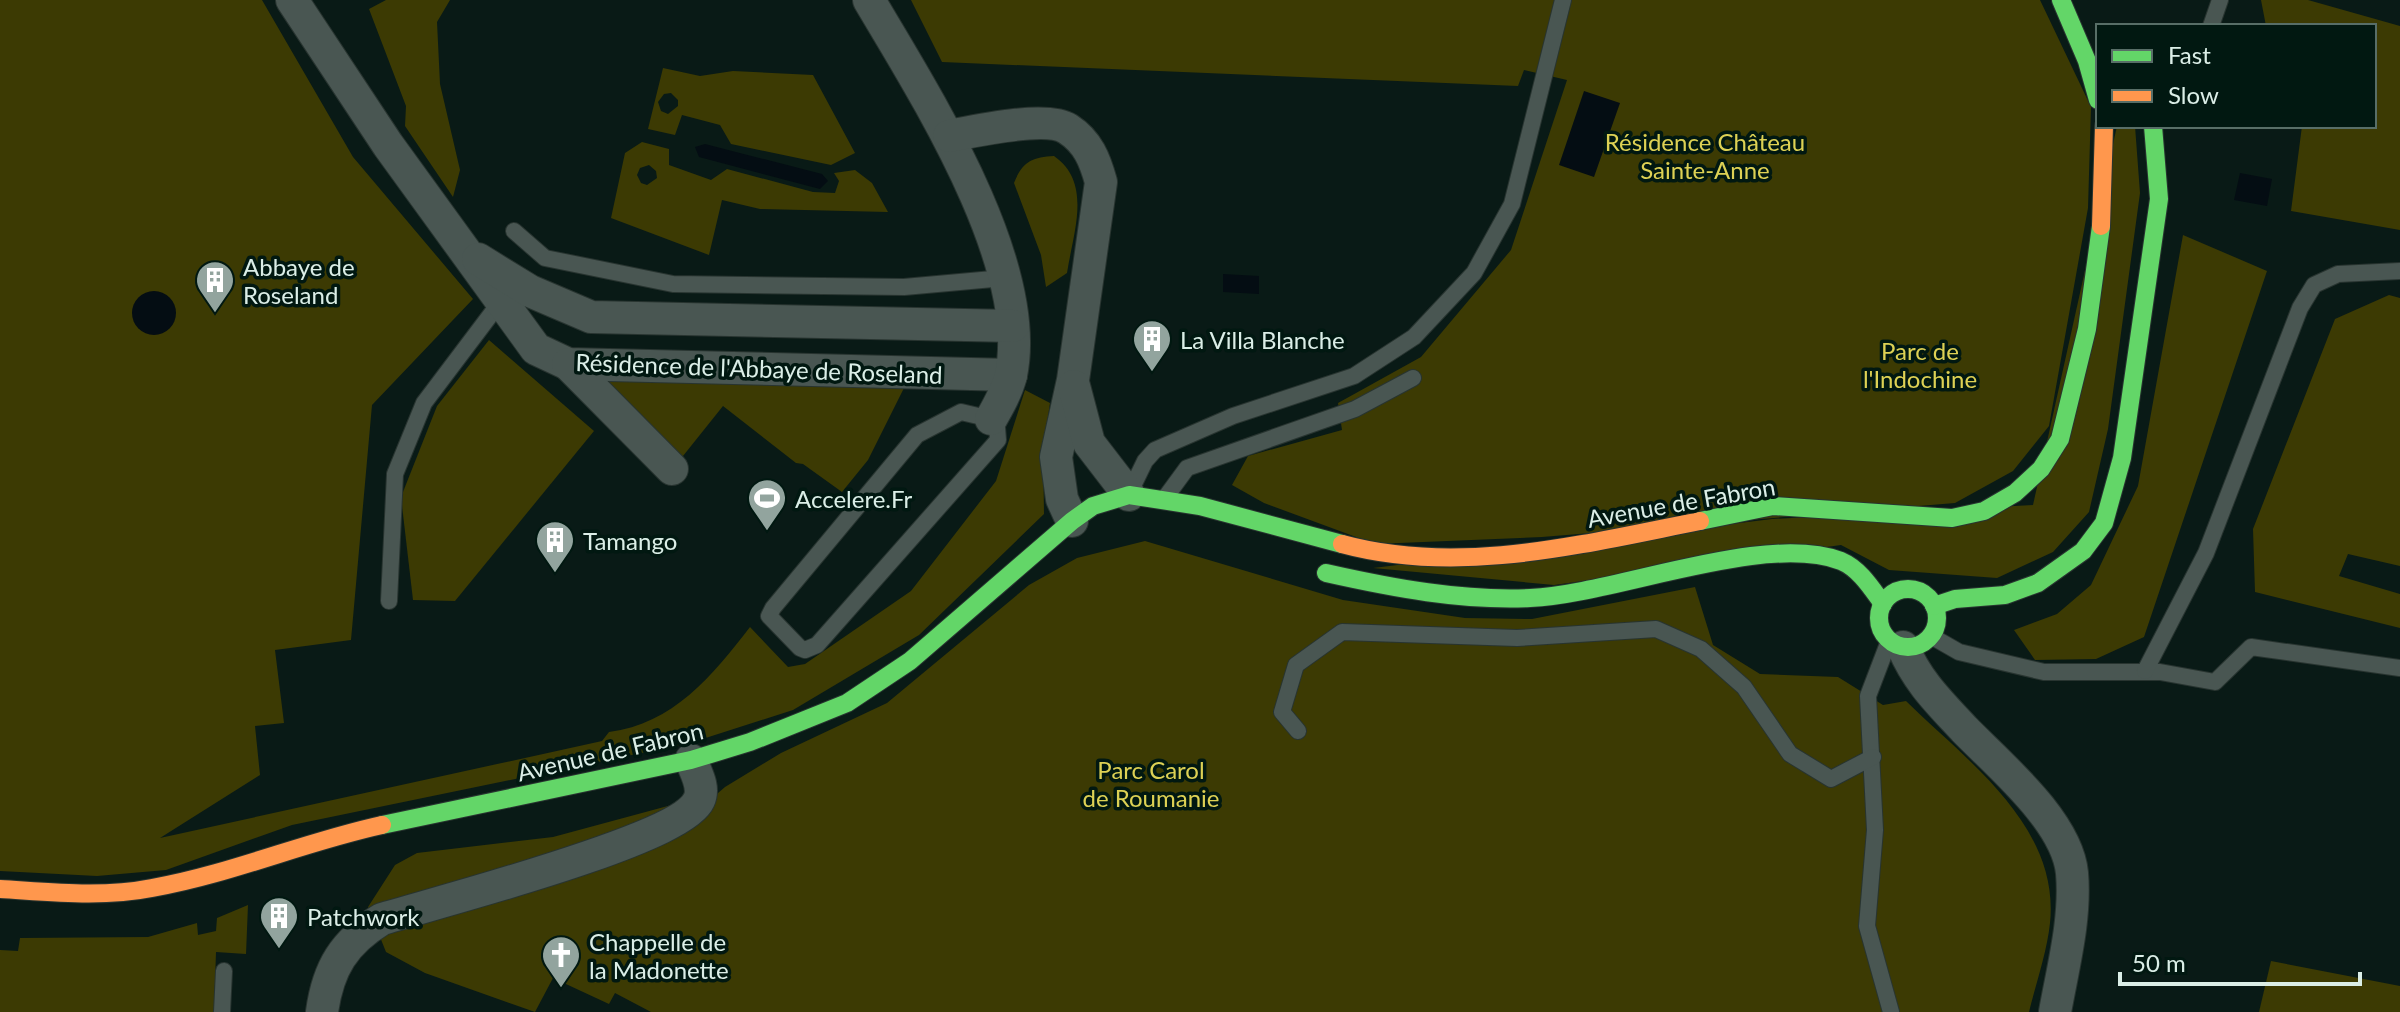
<svg xmlns="http://www.w3.org/2000/svg" width="2400" height="1012" font-family="Lato,sans-serif">
<style>
.green{fill:#3c3a03;fill-rule:evenodd}
.water{fill:#040d13}
.lines{fill:none;stroke-linecap:round;stroke-linejoin:round}
.lane-casing{stroke:#283430;stroke-width:18}
.street-casing{stroke:#283430;stroke-width:34}
.fast-casing{stroke:#283430;stroke-width:20}
.slow-casing{stroke:#283430;stroke-width:20}
.lane{stroke:#495652;stroke-width:16}
.street{stroke:#495652;stroke-width:32}
.fast{stroke:#63d668;stroke-width:18}
.slow{stroke:#ff974d;stroke-width:18}
.labels{text-anchor:middle;dominant-baseline:central;stroke-width:7;stroke-linejoin:round;paint-order:stroke}
.park-label{font-size:24px;fill:#ddd154;stroke:#011811}
.poi-label{font-size:24px;fill:#dbeee7;stroke:#011811;text-anchor:start}
.street-label{font-size:24px;fill:#dbeee7;stroke:#011811}
</style>
<rect width="100%" height="100%" fill="#091a16"/>
<g class="green">
<path d="M0 0H262L353 157 473 299 372 405 351 640 275 650 284 723 255 726 260 775 160 838 602 741 609 732C673 724 712 676 750 627L788 667 805 664 911 591 996 481 1025 390 1050 403 1043 450 1044 514 919 635 793 710 690 743 292 825 166 870 97 876 0 871Z"/>
<path d="M386 0H450L437 22 440 84 460 170 453 197 405 126 406 106 369 9Z"/>
<path d="M911 0H2040L2091 107 2088 208 2049 426 2013 471 1955 503 1542 537 1375 544 1264 503 1232 485 1248 456 1342 430 1338 403 1421 357 1511 250 1567 80 1524 70 1518 86 942 62Z"/>
<path d="M2261 0H2308L2400 26V230L2291 211 2302 126H2374V26H2266Z"/>
<path d="M663 68 700 76 733 71 813 75 855 153 831 165 731 144 720 125 682 115 675 135 648 129ZM671 93 678 100V106L668 114 661 111 658 102 664 94Z"/>
<path d="M2117 126H2135L2140 193 2108 429 2089 512 2053 552 1997 578 1889 570 1841 545 1554 585 1373 568 1772 519 2033 505Z"/>
<path d="M642 142 669 149V165L711 180 727 169 813 192 835 193 839 181 834 173 855 170 872 183 888 212 760 209 722 200 709 255 611 218 625 153ZM649 165 656 171 657 178 647 185 641 183 637 175 640 168Z"/>
<path d="M1054 156C1093 183 1073 233 1067 273L1046 287 1041 255 1014 183C1022 162 1032 157 1054 156Z"/>
<path d="M2183 235 2267 271 2144 637 2096 659 2035 660 2014 630 2057 614 2091 585 2138 486Z"/>
<path d="M2389 295 2400 298V566L2348 554 2339 576 2400 594V628L2255 592 2253 529 2335 319Z"/>
<path d="M489 340 594 431 455 601 413 600 401 497 437 406Z"/>
<path d="M600 379 904 388 868 460 842 492 803 464 796 463 723 406 679 461Z"/>
<path d="M1145 541 1343 600 1465 618 1532 619 1695 587 1713 645 1760 674 1838 677 1883 705 1906 701C1967 761 2060 826 2050 923 2047 952 2036 983 2029 1012H651L615 993 609 1004 553 978 535 1012 425 973 386 952 368 907 395 865 417 853 553 837 690 800 704 805 725 787 781 753 887 703 1029 585 1077 558Z"/>
<path d="M248 905 246 954 216 952 214 1012H0V950L18 951 20 938 148 937 197 923 198 935 216 931 217 918Z"/>
<path d="M2271 961 2400 986V1012H2259Z"/>
</g>
<g class="water">
<path d="M1584 91 1620 103 1594 177 1559 165Z"/>
<path d="M705 144 822 174 828 181 820 189 699 157 695 147Z"/>
<path d="M2240 173 2272 179 2267 206 2234 200Z"/>
<path d="M1223 274 1259 276V294L1223 292Z"/>
<circle cx="154" cy="313" r="22"/>
</g>
<g class="lines">
<defs>
<g id="lane">
<path d="M2211 26 2220 0"/>
<path d="M514 231 545 258 673 284 904 287 1004 278"/>
<path d="M961 412 991 419 997 427 998 440 817 645 805 650 800 648 769 616 773 608 917 435Z"/>
<path d="M1129 494 1145 461 1155 450 1233 416 1354 376 1414 337 1474 273 1512 204 1563 0"/>
<path d="M1165 498 1187 468 1355 409 1413 378"/>
<path d="M389 601 395 474 424 403 501 301"/>
<path d="M1931 636 1959 652 2044 672H2160L2215 682 2251 647 2400 668"/>
<path d="M1889 641 1868 696 1875 830 1867 926 1891 1012"/>
<path d="M2145 671 2206 553 2300 308 2314 285 2338 274 2400 271"/>
<path d="M1298 731 1282 712 1296 665 1342 632 1517 638 1656 629 1701 649 1744 687 1790 754 1831 779 1873 757"/>
<path d="M222 1012 224 971"/>
</g>
<g id="street">
<path d="M292 0 388 145 536 349 568 364 1011 375"/>
<path d="M869 0C924 93 1034 264 1011 375 1007 391 999 405 991 419"/>
<path d="M949 136C975 131 1047 115 1068 129 1088 142 1095 160 1101 182L1073 380 1056 457 1062 499 1072 521"/>
<path d="M478 259 530 291 591 317 1013 326"/>
<path d="M568 364 672 469"/>
<path d="M1074 386 1089 443 1129 495"/>
<path d="M1903 647C1917 681 1939 702 1964 729 1999 765 2067 821 2072 873 2076 919 2063 967 2055 1012"/>
<path d="M322 1012C328 968 344 942 382 919 434 903 681 840 699 800 705 787 696 773 691 760"/>
</g>
<g id="fast">
<path d="M2061 0 2087 61 2098 100"/>
<path d="M1700 521 1773 506 1952 518 1984 511 2015 493 2041 469 2060 439 2087 329 2101 226"/>
<path d="M1326 573C1393 588 1461 601 1530 598 1616 594 1764 532 1841 561 1860 569 1872 589 1883 604"/>
<circle cx="1908" cy="618" r="29"/>
<path d="M1934 606 1955 599 2005 595 2038 583 2083 551 2104 523 2122 458 2159 199 2153 126"/>
<path d="M382 825 691 760 750 742 847 703 910 661 1072 521 1093 506 1129 495 1200 506 1342 544"/>
</g>
<g id="slow">
<path d="M2101 226 2104 126"/>
<path d="M1342 544C1460 576 1583 544 1700 521"/>
<path d="M0 889C50 892 102 898 152 888 231 874 304 842 382 825"/>
</g>
</defs>
<use href="#lane" class="lane-casing"/>
<use href="#street" class="street-casing"/>
<use href="#fast" class="fast-casing"/>
<use href="#slow" class="slow-casing"/>
<use href="#lane" class="lane"/>
<use href="#street" class="street"/>
<use href="#fast" class="fast"/>
<use href="#slow" class="slow"/>
</g>
<defs>
<symbol id="building-pin" viewBox="-11 -11 22 30"><path d="M0 17L-7.5 6A9.5 9.5 0 1 1 7.5 6Z" fill="#92a49e" stroke="#011811"/><path d="M-4-6H4V6H1V3H-1V6H-4ZM-2.5-4.3h1.7v1.8h-1.7ZM.8-4.3h1.7v1.8H.8ZM-2.5-1h1.7V.8h-1.7ZM.8-1h1.7V.8H.8Z" fill="#fff"/></symbol>
<symbol id="stadium-pin" viewBox="-11 -11 22 30"><path d="M0 17L-7.5 6A9.5 9.5 0 1 1 7.5 6Z" fill="#92a49e" stroke="#011811"/><path d="M0-5a6.5 5 0 1 0 0 10a6.5 5 0 1 0 0-10ZM-3.5-1.8h7v3.6h-7Z" fill="#fff"/></symbol>
<symbol id="church-pin" viewBox="-11 -11 22 30"><path d="M0 17L-7.5 6A9.5 9.5 0 1 1 7.5 6Z" fill="#92a49e" stroke="#011811"/><path d="M-1.2-6h2.4v3.5h3.3v2.4h-3.3V6h-2.4V-.1h-3.3v-2.4h3.3Z" fill="#fff"/></symbol>
</defs>
<g fill-rule="evenodd">
<use href="#building-pin" x="193" y="258" width="44" height="60"/>
<use href="#building-pin" x="1130" y="317" width="44" height="60"/>
<use href="#stadium-pin" x="745" y="476" width="44" height="60"/>
<use href="#building-pin" x="533" y="518" width="44" height="60"/>
<use href="#building-pin" x="257" y="894" width="44" height="60"/>
<use href="#church-pin" x="539" y="933" width="44" height="60"/>
</g>
<g class="labels">
<g class="park-label">
<text x="1705" y="141">Résidence Château<tspan x="1705" dy="28">Sainte-Anne</tspan></text>
<text x="1920" y="350">Parc de<tspan x="1920" dy="28">l'Indochine</tspan></text>
<text x="1151" y="769">Parc Carol<tspan x="1151" dy="28">de Roumanie</tspan></text>
</g>
<g class="poi-label">
<text x="243" y="266">Abbaye de<tspan x="243" dy="28">Roseland</tspan></text>
<text x="1180" y="339">La Villa Blanche</text>
<text x="795" y="498">Accelere.Fr</text>
<text x="583" y="540">Tamango</text>
<text x="307" y="916">Patchwork</text>
<text x="589" y="941">Chappelle de<tspan x="589" dy="28">la Madonette</tspan></text>
</g>
<g class="street-label">
<text transform="translate(759 368) rotate(2)">Résidence de l'Abbaye de Roseland</text>
<text transform="translate(1681 502) rotate(-10)">Avenue de Fabron</text>
<text transform="translate(610 751) rotate(-13)">Avenue de Fabron</text>
</g>
</g>
<rect x="2096" y="24" width="280" height="104" fill="#011811" stroke="#586e67" stroke-width="2"/>
<rect x="2112" y="50" width="40" height="12" fill="#63d668" stroke="#586e67" stroke-width="2"/>
<text x="2168" y="64" font-size="24" fill="#dbeee7">Fast</text>
<rect x="2112" y="90" width="40" height="12" fill="#ff974d" stroke="#586e67" stroke-width="2"/>
<text x="2168" y="104" font-size="24" fill="#dbeee7">Slow</text>
<path d="M2120 972v12h240v-12" fill="none" stroke="#dbeee7" stroke-width="4"/>
<text x="2132" y="972" font-size="24" fill="#dbeee7" stroke="#011811" stroke-width="6" paint-order="stroke">50 m</text>
</svg>
